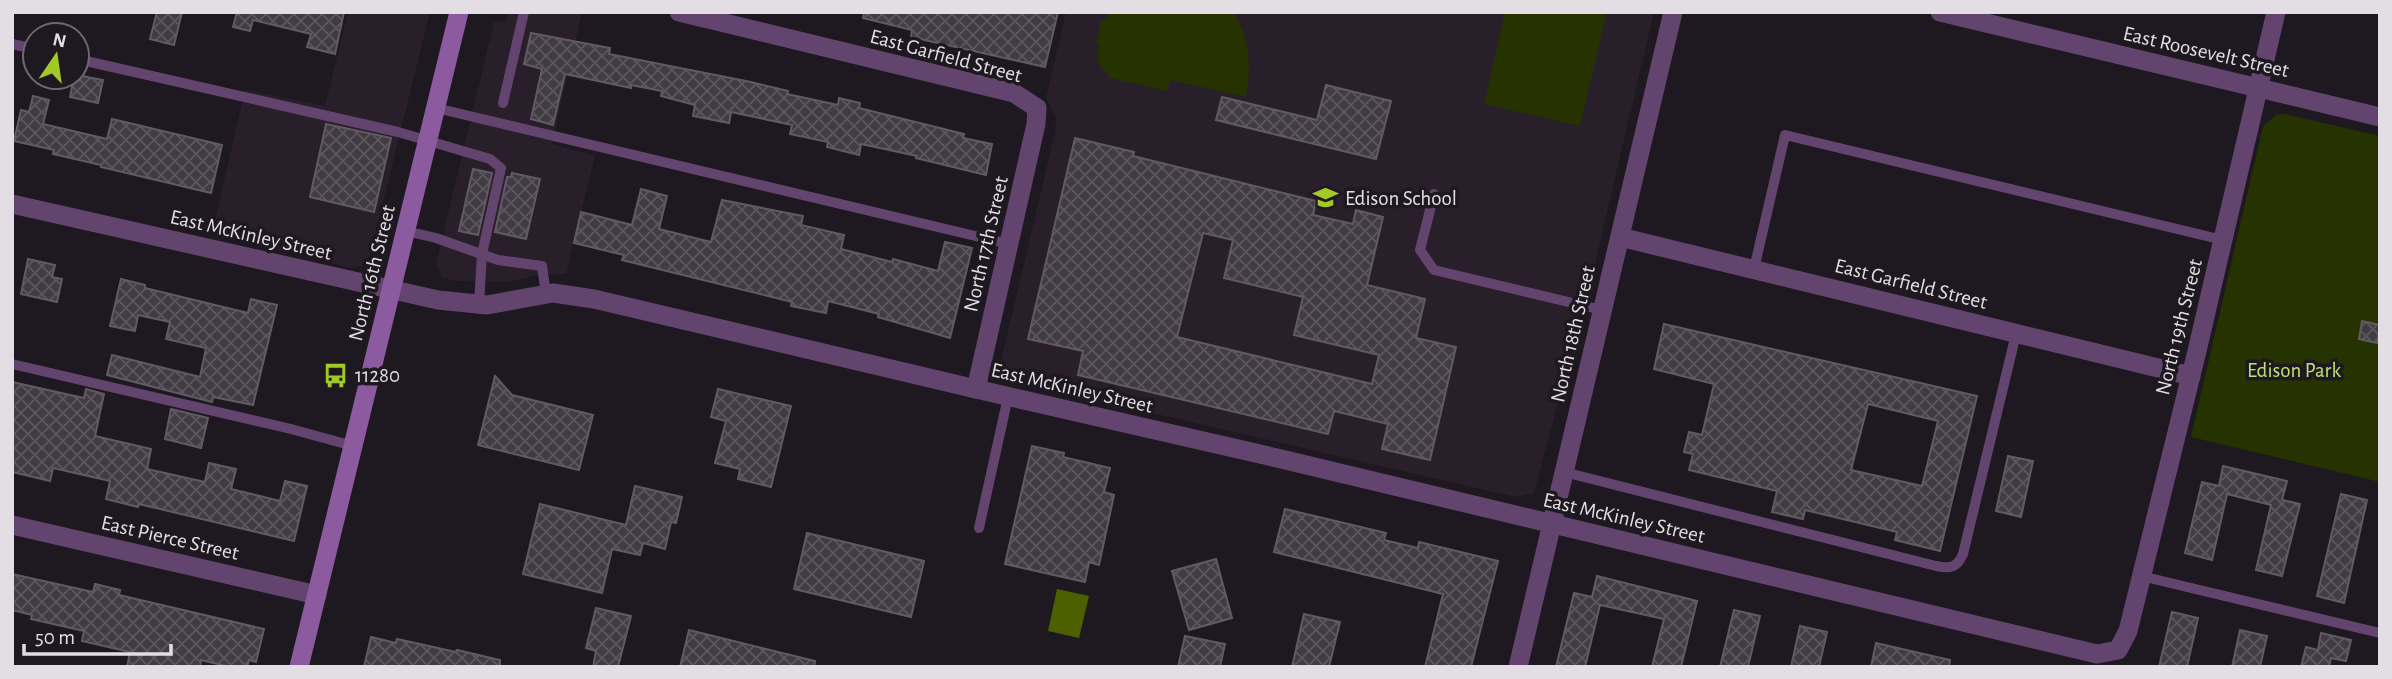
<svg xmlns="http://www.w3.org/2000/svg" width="2392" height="679" font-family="'Alegreya Sans',sans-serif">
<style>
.built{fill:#281f2b}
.green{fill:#263200}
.water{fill:#4c6000}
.building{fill:url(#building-cross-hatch);stroke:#615a63;stroke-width:2;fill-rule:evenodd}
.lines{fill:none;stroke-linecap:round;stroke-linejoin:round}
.service{stroke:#63446e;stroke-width:10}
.minor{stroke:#63446e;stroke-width:19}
.tertiary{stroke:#63446e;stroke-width:19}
.secondary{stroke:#8c5a9e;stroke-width:19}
.labels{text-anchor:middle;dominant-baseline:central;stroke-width:7;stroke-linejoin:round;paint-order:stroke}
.street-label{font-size:21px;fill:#e2dee3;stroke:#1e1920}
.poi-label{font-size:21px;fill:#e2dee3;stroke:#1e1920;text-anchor:start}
.park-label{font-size:21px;fill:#c0e072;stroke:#1e1920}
</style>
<defs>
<pattern id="building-cross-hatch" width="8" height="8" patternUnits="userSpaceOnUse" patternTransform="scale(1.75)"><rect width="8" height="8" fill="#413b43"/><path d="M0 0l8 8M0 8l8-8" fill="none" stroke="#5c575e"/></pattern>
</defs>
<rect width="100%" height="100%" fill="#1e1920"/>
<g class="built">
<path d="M348 12H430L370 255 363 266 351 268 212 234 245 90 325 106Z"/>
<path d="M509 12H582L552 144 595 156 566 274 537 275 508 282 455 281 442 277 436 264 494 22 506 21Z"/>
<path d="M1066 12H1654L1595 263 1534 493 1515 497 1014 381 1007 376 1001 369V361L1055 133 1056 118 1046 97Z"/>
</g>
<g class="green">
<path d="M1109 12H1232C1251 34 1251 69 1246 97L1170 80 1167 91 1110 78 1097 62 1099 44 1096 43 1101 20H1107Z"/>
<path d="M1505 12H1607L1580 126 1484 104Z"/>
<path d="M2285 114 2380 136V482L2191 437 2263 126 2276 115Z"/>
</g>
<path class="water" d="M1057 589 1089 596 1079 638 1048 631Z"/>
<g class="building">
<path d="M157 12H182L174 45 150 39Z"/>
<path d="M237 12H344L335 54 307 47 311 34 253 20 250 31 233 27Z"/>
<path d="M864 12H1058L1045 67 911 37 912 30 863 18Z"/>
<path d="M531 33 610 48 609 54 746 81 788 91 787 94 838 105 839 98 860 103 859 108 964 134 963 138 992 144 986 175 916 158 917 156 861 144 859 155 827 147 828 142 790 134 792 125 731 112 729 123 693 116 695 105 661 96 662 91 631 85V88L565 74 553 125 531 119 542 69 524 64Z"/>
<path d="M77 75 103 80 98 103 70 97 74 77H77Z"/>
<path d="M1326 85 1391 101 1376 159 1216 120 1222 97 1317 120Z"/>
<path d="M33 96 49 100 43 124 107 139 112 119 222 145 211 193 101 167V165L53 154 54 150 14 141 21 110 29 112Z"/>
<path d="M326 124 391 138 374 212 310 197Z"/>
<path d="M1075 138 1134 152 1133 156 1316 201 1313 215 1353 224 1356 210 1383 217 1367 285 1425 299 1416 338 1456 347 1430 460 1382 449 1388 424 1334 411 1328 434 1078 375 1083 351 1028 339ZM1203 233 1233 240 1224 278 1303 297 1294 335 1379 355 1372 384 1177 337Z"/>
<path d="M473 169 492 173 478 235 459 231Z"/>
<path d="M512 173 540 179 526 239 495 232 507 177H511Z"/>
<path d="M641 189 667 196 659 229 711 242 722 200 803 216 801 225 844 235 841 249 892 262 893 259 938 271 945 242 972 248 950 338 878 317 879 314 828 301 826 313 791 306 792 302 622 260 624 255 574 243 581 212 632 225Z"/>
<path d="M28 259 55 265 52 277 62 279 57 302 21 294Z"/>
<path d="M121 279 145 285V288L248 313 251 299 277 305 253 405 213 397 212 402 107 375 112 355 200 377 206 348 166 339 170 322 138 315 135 331 110 326Z"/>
<path d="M2362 321 2380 325 2377 343 2359 339Z"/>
<path d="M1664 324 1977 396 1940 551 1895 540 1897 532 1805 510 1803 519 1772 512 1777 491 1689 470 1693 454 1684 452 1689 432 1702 435 1714 384 1654 369ZM1868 404 1938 421 1922 486 1851 470Z"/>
<path d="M495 376 512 395 593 415 579 470 478 445Z"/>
<path d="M12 382 84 398 86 389 104 394 95 436 151 449 147 469 205 482 209 463 236 469 231 489 280 501 285 481 307 486 294 541 139 504 138 507 106 499 110 481 53 468 50 481 12 472Z"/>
<path d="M718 389 791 406 771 487 738 479 740 469 715 463 726 421 711 417Z"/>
<path d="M171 409 208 418 201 448 165 439Z"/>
<path d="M1032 446 1064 453 1063 457 1110 468 1104 492 1114 495 1099 565 1089 562 1085 582 1005 564Z"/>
<path d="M2008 456 2033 461 2021 517 1996 511Z"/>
<path d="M2223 466 2287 481 2282 500 2300 504 2282 576 2256 570 2271 505 2227 494 2212 560 2185 553 2202 482 2219 486Z"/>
<path d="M635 486 682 497 676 523 671 522 665 549 643 543 640 555 612 549 602 593 523 574 540 504 626 525Z"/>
<path d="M2341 494 2367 500 2344 603 2317 596Z"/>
<path d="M1285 509 1386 533 1384 540 1418 548 1419 542 1498 561 1471 667H1425L1443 594 1274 552Z"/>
<path d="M807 533 924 561 911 617 794 589Z"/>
<path d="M1216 559 1232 618 1189 630 1172 571Z"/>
<path d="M12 574 93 592 95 584 120 590 119 595 264 629 256 662 249 660 247 667H230L201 660 200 667H127L130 652 82 641 84 631 31 619 32 615 12 610Z"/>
<path d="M1597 576 1697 601 1681 667H1652L1664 619 1600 605 1585 667H1556L1574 593 1592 597Z"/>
<path d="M596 608 631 616 618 667H593L596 651 586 648Z"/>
<path d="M1734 610 1760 616 1748 667H1720Z"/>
<path d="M2172 612 2198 618 2187 667H2159Z"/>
<path d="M1304 614 1340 622 1329 667H1292Z"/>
<path d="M1800 626 1827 632 1819 667H1791Z"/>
<path d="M689 630 815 661 814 667H680Z"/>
<path d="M2240 630 2267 636 2260 667H2232Z"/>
<path d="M2321 633 2351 640 2346 661 2331 658 2329 667H2301L2306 647 2318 650Z"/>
<path d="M1185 636 1225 644 1220 667H1178Z"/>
<path d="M371 637 396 643 397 639 456 652 457 650 500 660V667H364Z"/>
<path d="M1876 643 1950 660 1949 667H1871Z"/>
</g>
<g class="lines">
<g class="service">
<path d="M12 44 35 49"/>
<path d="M77 59 398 132 490 159 501 168 482 254 479 304"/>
<path d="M503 103 524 12"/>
<path d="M436 108 1009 244"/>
<path d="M1434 194 1420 250 1434 270 1602 310"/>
<path d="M406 231 436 238 498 260 542 266 546 294"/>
<path d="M1754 269 1785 135 2223 240"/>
<path d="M12 364 291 429 353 446"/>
<path d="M1564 472 1936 566C1950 569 1957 568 1963 554L2016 334"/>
<path d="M979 528 1008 397"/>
<path d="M2141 576 2380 633"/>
</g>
<g class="minor">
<path d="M679 12 1014 93 1037 108 1036 124 976 389"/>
<path d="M12 204 438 300 487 305 553 293 594 299 976 389 1277 458 2097 654 2118 650 2128 631 2197 351 2276 12"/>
<path d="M1620 237 2191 376"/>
<path d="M12 525 317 595"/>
<path d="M1518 667 1673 12"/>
</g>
<path class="tertiary" d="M1940 12 2380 117"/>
<path class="secondary" d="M299 667 459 12"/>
</g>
<defs>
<symbol id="school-bare" viewBox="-9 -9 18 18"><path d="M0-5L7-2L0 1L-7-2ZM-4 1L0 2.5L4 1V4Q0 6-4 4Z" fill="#a3c927" stroke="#1e1920" stroke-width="2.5" paint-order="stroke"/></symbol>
<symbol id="bus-bare" viewBox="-9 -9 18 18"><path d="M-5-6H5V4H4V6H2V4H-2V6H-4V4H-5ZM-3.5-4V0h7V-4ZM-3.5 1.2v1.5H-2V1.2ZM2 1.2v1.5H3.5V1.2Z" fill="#a3c927" stroke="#1e1920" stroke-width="2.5" paint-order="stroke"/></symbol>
</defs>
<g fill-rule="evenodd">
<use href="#school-bare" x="1308" y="180" width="35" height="35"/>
<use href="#bus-bare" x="318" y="358" width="35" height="35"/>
</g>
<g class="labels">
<g class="street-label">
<text transform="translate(2206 52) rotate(13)">East Roosevelt Street</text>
<text transform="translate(946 56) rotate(15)">East Garfield Street</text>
<text transform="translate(251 235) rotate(13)">East McKinley Street</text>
<text transform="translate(986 244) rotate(-77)">North 17th Street</text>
<text transform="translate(372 273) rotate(-76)">North 16th Street</text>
<text transform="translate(1911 284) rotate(14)">East Garfield Street</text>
<text transform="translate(2179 327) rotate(-76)">North 19th Street</text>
<text transform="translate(1573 334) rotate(-77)">North 18th Street</text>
<text transform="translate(1072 388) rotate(13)">East McKinley Street</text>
<text transform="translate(1624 518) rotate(13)">East McKinley Street</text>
<text transform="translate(170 538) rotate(13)">East Pierce Street</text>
</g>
<g class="poi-label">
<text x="1345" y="198">Edison School</text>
<text x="355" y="375">11280</text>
</g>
<g class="park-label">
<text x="2294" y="370">Edison Park</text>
</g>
</g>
<rect width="2392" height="679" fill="none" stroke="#e2dee3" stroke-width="28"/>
<g transform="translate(56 56) rotate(13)"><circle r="33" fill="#1e1920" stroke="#6c686e" stroke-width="2"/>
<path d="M0-5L12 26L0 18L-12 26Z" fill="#a3c927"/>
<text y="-10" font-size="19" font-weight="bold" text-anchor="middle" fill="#e2dee3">N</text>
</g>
<path d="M24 644v10h147v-10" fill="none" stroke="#e2dee3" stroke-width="3.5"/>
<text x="35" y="644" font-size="21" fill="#e2dee3" stroke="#1e1920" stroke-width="5" paint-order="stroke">50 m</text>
</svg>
